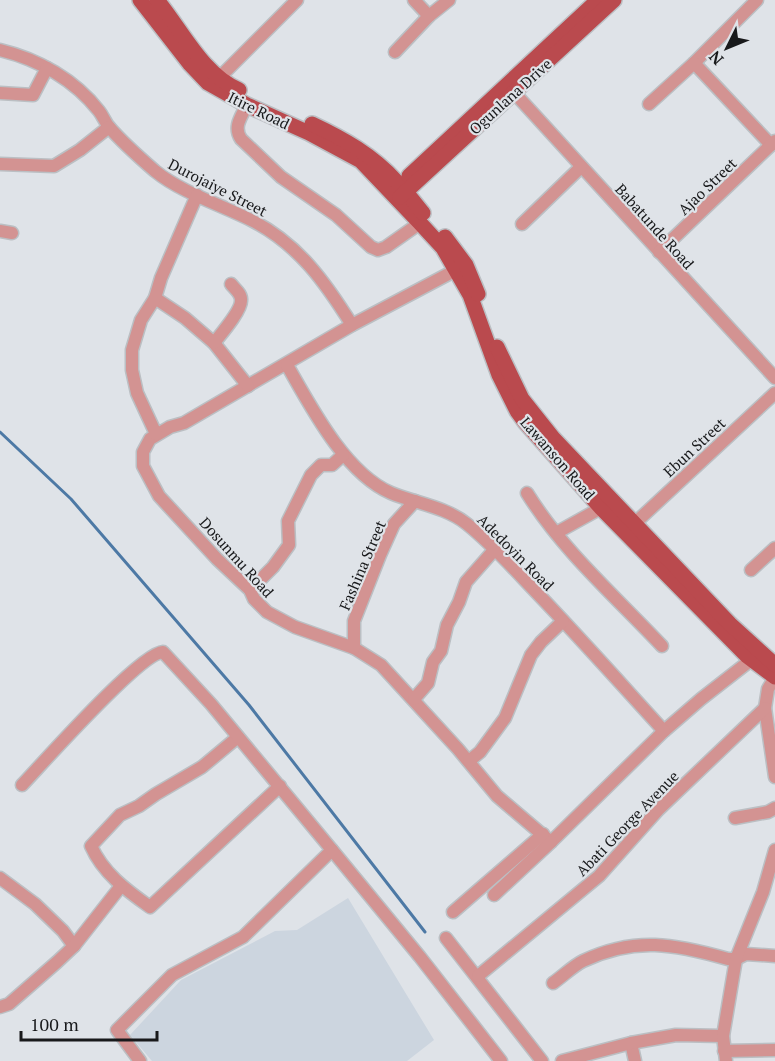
<svg xmlns="http://www.w3.org/2000/svg" width="775" height="1061" font-family="'PT Serif',serif">
<style>
.built{fill:#ccd5df}
.lines{fill:none;stroke-linecap:round;stroke-linejoin:round}
.stream{stroke:#4d79a5;stroke-width:3}
.minor-casing{stroke:#bbbfc3;stroke-width:15}
.major-casing{stroke:#bbbfc3;stroke-width:18}
.minor{stroke:#d39392;stroke-width:12}
.major{stroke:#ba4a4e;stroke-width:15}
.labels{text-anchor:middle;dominant-baseline:central;stroke-width:4.5;stroke-linejoin:round;paint-order:stroke}
.street-label{font-size:15px;fill:#18191b;stroke:#dfe3e8}
</style>
<rect width="100%" height="100%" fill="#dfe3e8"/>
<path class="built" d="M348 898 434 1040 407 1061H152L130 1035 181 980 275 931 297 930Z"/>
<g class="lines">
<path class="stream" d="M0 432 71 499 249 705 425 932"/>
<defs>
<g id="minor">
<path d="M414 0 429 16"/>
<path d="M0 50C38 59 75 80 99 111 103 116 105 122 109 127 122 142 140 158 155 171 182 193 222 205 253 221 299 245 325 282 352 325"/>
<path d="M395 52 429 16 449 0"/>
<path d="M694 63 757 0"/>
<path d="M213 84 297 0"/>
<path d="M509 87 775 378"/>
<path d="M0 93 33 95 47 68"/>
<path d="M649 104 694 63 771 145"/>
<path d="M247 105C241 117 233 127 241 139L281 177 336 215 371 247 378 250 386 247 420 223"/>
<path d="M0 164 54 166 80 150 109 127"/>
<path d="M522 224 581 167"/>
<path d="M0 231 12 233"/>
<path d="M659 252 775 141"/>
<path d="M456 270 352 325 184 423 170 427 150 439 143 452V466L159 496 217 559 250 590 254 599 267 612 295 627 354 648 381 665 458 749 497 796 551 842 664 731 701 699 751 660"/>
<path d="M155 298 185 318 214 343 248 386"/>
<path d="M214 343C221 334 241 311 241 301 242 294 235 289 231 284"/>
<path d="M287 365C311 407 345 473 391 493 415 503 446 507 467 524 493 545 515 570 538 594 581 639 622 685 664 731"/>
<path d="M156 434 137 393 132 370V350L141 320 155 298 161 278 197 195"/>
<path d="M527 493C563 551 615 596 662 646"/>
<path d="M634 524 775 393"/>
<path d="M556 533 601 508"/>
<path d="M751 570 775 548"/>
<path d="M250 590 273 567 289 545 288 521 311 475 321 465H332L343 455"/>
<path d="M354 648V621L380 555 394 524 415 501"/>
<path d="M775 677 768 689 765 708 775 777"/>
<path d="M414 699 428 683 433 662 441 651 447 625 459 602 466 582 495 549"/>
<path d="M238 737 202 767 156 794 139 806 120 815 91 846C103 873 126 890 150 907L280 786"/>
<path d="M469 761 480 752 505 718 531 655 541 642 563 621"/>
<path d="M22 785C43 763 140 653 163 652L211 704 332 850 243 937 172 975 117 1030 140 1061"/>
<path d="M735 818 768 812 775 808"/>
<path d="M332 850 420 957 501 1061"/>
<path d="M0 878 35 904 63 931 74 946"/>
<path d="M494 895 551 842"/>
<path d="M453 912 543 834"/>
<path d="M446 938 542 1061"/>
<path d="M478 976 599 876 658 810 765 708"/>
<path d="M553 983C563 976 573 966 583 961 635 936 675 944 728 959H736L746 954 775 956"/>
<path d="M0 1007 9 1004 57 962 74 946 121 886"/>
<path d="M631 1043 635 1061"/>
<path d="M724 1051 775 1050"/>
<path d="M562 1061 631 1043 676 1035 723 1036"/>
<path d="M726 1061 723 1036 736 959 763 892 775 850"/>
</g>
<g id="major">
<path d="M140 0 189 63 208 83 247 105 309 133 361 161 420 223 443 248 470 295 499 375 517 411 525 422 601 508 747 656 775 677"/>
<path d="M157 0C182 30 202 74 239 90"/>
<path d="M312 124C344 139 372 155 396 181 406 191 414 202 423 213"/>
<path d="M409 176 598 0"/>
<path d="M400 197 614 0"/>
<path d="M445 237 466 265 478 294"/>
<path d="M497 347 522 399 553 438 730 624 775 665"/>
</g>
</defs>
<use href="#minor" class="minor-casing"/>
<use href="#major" class="major-casing"/>
<use href="#minor" class="minor"/>
<use href="#major" class="major"/>
</g>
<g class="labels">
<g class="street-label">
<text transform="translate(510 96) rotate(-42)">Ogunlana Drive</text>
<text transform="translate(259 110) rotate(26)">Itire Road</text>
<text transform="translate(707 186) rotate(-44)">Ajao Street</text>
<text transform="translate(218 187) rotate(27)">Durojaiye Street</text>
<text transform="translate(655 226) rotate(48)">Babatunde Road</text>
<text transform="translate(694 447) rotate(-43)">Ebun Street</text>
<text transform="translate(558 458) rotate(49)">Lawanson Road</text>
<text transform="translate(516 552) rotate(45)">Adedoyin Road</text>
<text transform="translate(237 557) rotate(48)">Dosunmu Road</text>
<text transform="translate(362 565) rotate(-67)">Fashina Street</text>
<text transform="translate(627 823) rotate(-46)">Abati George Avenue</text>
</g>
</g>
<g transform="translate(727 48) rotate(227)" stroke="#dfe3e8" stroke-width="4.5" paint-order="stroke">
<path d="M0-4.5L10 22L0 15L-10 22Z" fill="#18191b"/>
<text y="-9" font-size="16" font-weight="bold" text-anchor="middle" fill="#18191b">N</text>
</g>
<path d="M21 1031v9h136v-9" fill="none" stroke="#18191b" stroke-width="3"/>
<text x="30" y="1031" font-size="18" fill="#18191b" stroke="#dfe3e8" stroke-width="4.5" paint-order="stroke">100 m</text>
</svg>
